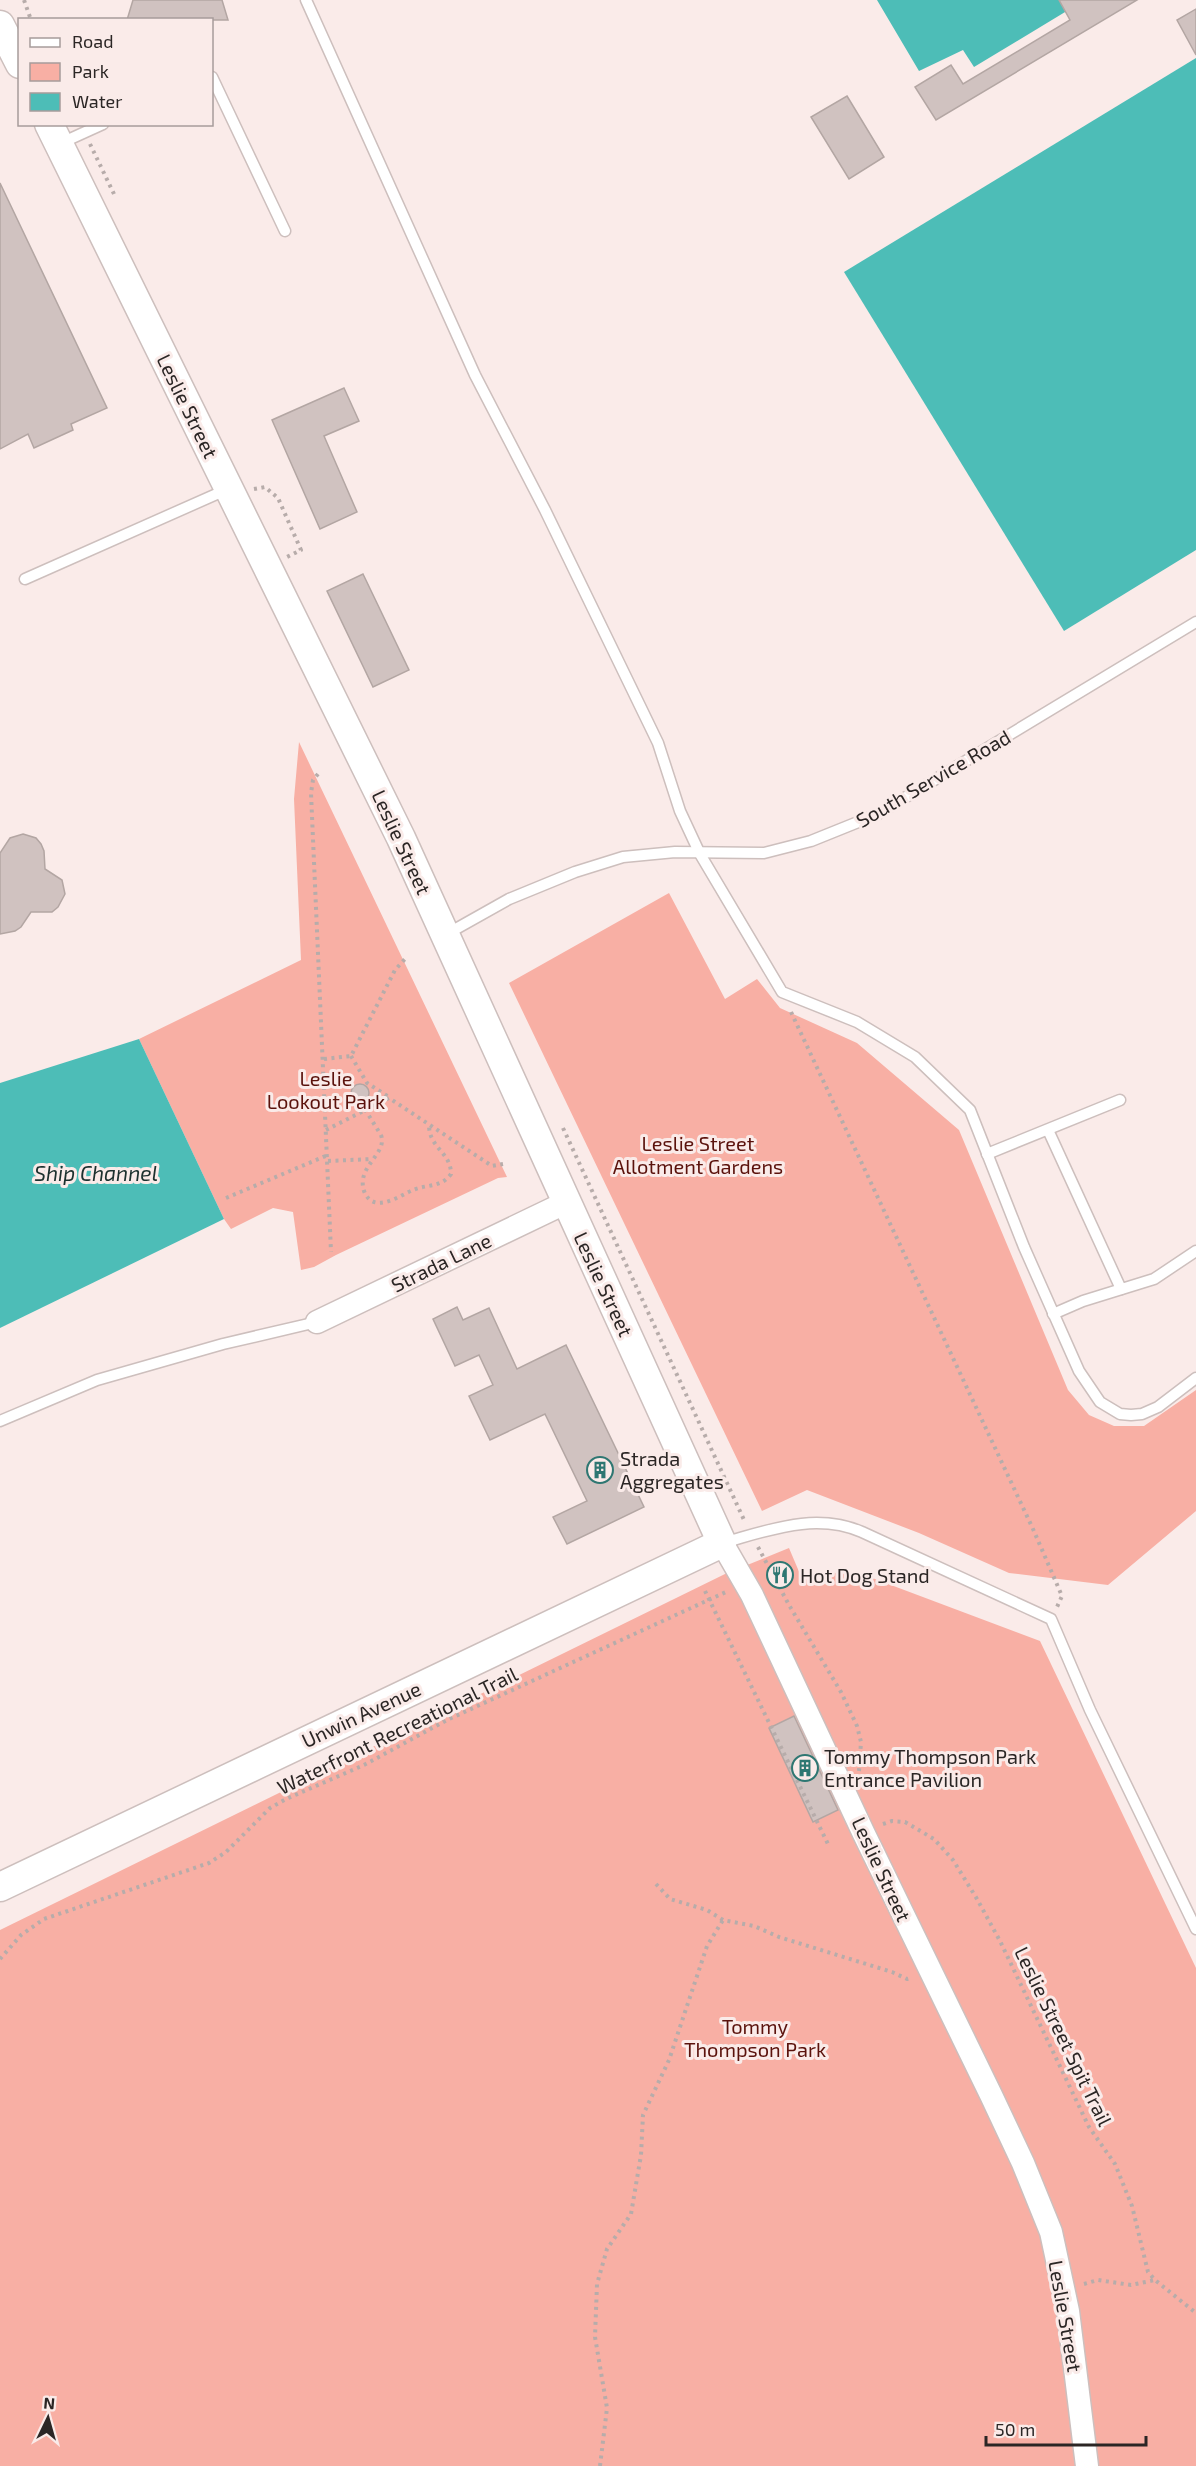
<svg xmlns="http://www.w3.org/2000/svg" width="1196" height="2466" font-family="'Exo 2',sans-serif">
<style>
.green{fill:#f8afa4}
.water{fill:#4dbdb7}
.building{fill:#d0c2c0;stroke:#b3a6a3;stroke-width:1.5}
.lines{fill:none;stroke-linecap:round;stroke-linejoin:round}
.service-casing{stroke:#cdbfbd;stroke-width:13}
.minor-casing{stroke:#cdbfbd;stroke-width:25}
.tertiary-casing{stroke:#cdbfbd;stroke-width:31}
.path{stroke:#b7acaa;stroke-width:4;stroke-dasharray:3 4.5;stroke-linecap:butt}
.service{stroke:#fff;stroke-width:10}
.minor{stroke:#fff;stroke-width:22}
.tertiary{stroke:#fff;stroke-width:28}
.path-bridge{stroke:#b7acaa;stroke-width:4;stroke-dasharray:3 4.5;stroke-linecap:butt}
.labels{text-anchor:middle;dominant-baseline:central;stroke-width:6;stroke-linejoin:round;paint-order:stroke}
.street-label{font-size:20px;fill:#2b2625;stroke:#faebe9}
.park-label{font-size:20px;fill:#5b120c;stroke:#faebe9}
.poi-label{font-size:20px;fill:#2b2625;stroke:#faebe9;text-anchor:start}
.water-label{font-size:21px;font-style:italic;fill:#1c302e;stroke:#faebe9}
</style>
<rect width="100%" height="100%" fill="#faebe9"/>
<g class="green">
<path d="M299 742 507 1177 498 1178 336 1255 314 1267 301 1270 293 1212 273 1208 231 1229 224 1219 139 1039 301 960 294 799Z"/>
<path d="M669 893 725 999 757 979 780 1008 857 1043 959 1130 1068 1390 1089 1415 1114 1426H1144L1196 1390V1511L1108 1585 1009 1573 919 1533 807 1490 762 1511 509 983Z"/>
<path d="M789 1548 800 1574C824 1566 836 1577 859 1573L1040 1641 1196 1968V2466H0V1930L725 1574Z"/>
</g>
<g class="water">
<path d="M877 0H1074L1075 6 974 67 963 50 919 71Z"/>
<path d="M1196 58V550L1064 631 844 272Z"/>
<path d="M139 1039 224 1219 0 1328V1083Z"/>
</g>
<g class="building">
<path d="M133 0H222L228 20H127Z"/>
<path d="M1059 0H1137L936 120 915 87 951 65 963 84 1070 20Z"/>
<path d="M1196 9V55L1177 20Z"/>
<path d="M847 96 884 157 849 179 811 117Z"/>
<path d="M0 183 107 408 71 424 73 430 34 448 28 434 0 449Z"/>
<path d="M344 388 359 421 324 436 357 512 320 529 272 420Z"/>
<path d="M363 574 409 670 373 687 327 591Z"/>
<path d="M23 834 36 838 41 844 44 851 45 869 62 880 65 894 58 907 52 912H31L21 927 15 931 0 934V853L10 838Z"/>
<circle cx="360" cy="1093" r="9"/>
<path d="M457 1307 463 1320 489 1308 517 1369 566 1345 644 1507 567 1544 553 1517 587 1501 545 1414 490 1440 469 1396 493 1385 479 1355 455 1366 433 1319Z"/>
<path d="M794 1716 838 1810 813 1822 769 1728Z"/>
</g>
<g class="lines">
<defs>
<g id="service">
<path d="M306 0 475 375 545 510 658 743 680 811 700 854 782 992 857 1022 915 1057 970 1110 1024 1247 1079 1371 1100 1402 1120 1414 1131 1415 1142 1414 1158 1407 1196 1378"/>
<path d="M212 77 285 231"/>
<path d="M59 144 103 124"/>
<path d="M25 579 228 489"/>
<path d="M445 935 509 899 575 872 623 857 675 852 764 853 811 841 878 814 1196 622"/>
<path d="M1048 1130 1121 1289"/>
<path d="M987 1154 1120 1100"/>
<path d="M1053 1314 1083 1301 1154 1279 1196 1251"/>
<path d="M0 1421 97 1380 223 1344 317 1322"/>
<path d="M722 1543C770 1530 815 1512 862 1532L1051 1619 1090 1710 1196 1929"/>
</g>
<g id="minor">
<path d="M317 1322 567 1202"/>
<path d="M722 1543 752 1595 864 1834 991 2095 1023 2163 1051 2232 1068 2311 1087 2466"/>
</g>
<g id="tertiary">
<path d="M0 25 20 64"/>
<path d="M0 1887 722 1543 401 838 49 124"/>
</g>
</defs>
<use href="#service" class="service-casing"/>
<use href="#minor" class="minor-casing"/>
<use href="#tertiary" class="tertiary-casing"/>
<g class="path">
<path d="M24 0 31 20"/>
<path d="M90 144 114 194"/>
<path d="M254 489 265 487 278 498 301 550 287 557"/>
<path d="M318 774 313 780 311 793 331 1252"/>
<path d="M791 1012 1033 1529 1062 1596 1057 1607"/>
<path d="M351 1056 367 1083 389 1097"/>
<path d="M324 1059 351 1056 395 970 405 959"/>
<path d="M563 1128 745 1522"/>
<path d="M326 1130 389 1098 492 1166 503 1164"/>
<path d="M381 1135C388 1154 356 1166 364 1191 373 1215 399 1196 413 1190 427 1184 441 1188 451 1174 451 1152 429 1148 429 1125"/>
<path d="M328 1161 372 1159"/>
<path d="M226 1198 328 1155"/>
<path d="M758 1547 789 1605 841 1692 857 1726 861 1742 859 1771"/>
<path d="M705 1591 828 1844"/>
<path d="M883 1824 892 1821 905 1822 934 1839 953 1860 977 1899 1000 1941 1089 2127 1115 2164 1132 2206 1148 2272 1155 2280 1196 2313"/>
<path d="M656 1884 670 1899 707 1910 723 1920 754 1926 779 1937 892 1972 907 1979 911 1978"/>
<path d="M0 1959 21 1935 44 1919 209 1863 226 1852 270 1808 286 1799 364 1765 447 1720 728 1591"/>
<path d="M1084 2284 1098 2280 1131 2285 1155 2280"/>
<path d="M600 2466 607 2408 595 2337 597 2284 607 2249 631 2214 641 2155 643 2115 669 2060 707 1946 723 1920"/>
</g>
<use href="#service" class="service"/>
<use href="#minor" class="minor"/>
<use href="#tertiary" class="tertiary"/>
<path class="path-bridge" d="M361 1103 381 1135"/>
</g>
<defs>
<symbol id="building-ring" viewBox="-11 -11 22 22"><circle r="9.5" fill="#faebe9" stroke="#2e7772" stroke-width="1.5"/><path d="M-4-6H4V6H1V3H-1V6H-4ZM-2.5-4.3h1.7v1.8h-1.7ZM.8-4.3h1.7v1.8H.8ZM-2.5-1h1.7V.8h-1.7ZM.8-1h1.7V.8H.8Z" fill="#2e7772"/></symbol>
<symbol id="restaurant-ring" viewBox="-11 -11 22 22"><circle r="9.5" fill="#faebe9" stroke="#2e7772" stroke-width="1.5"/><path d="M-5-6h1v4h1v-4h1v4h1v-4h1v5L-1.5 .5V6h-2V.5L-5-1ZM5-6V6H3V1.5H1.5Q1.5-4 5-6Z" fill="#2e7772"/></symbol>
</defs>
<g fill-rule="evenodd">
<use href="#building-ring" x="585" y="1455" width="30" height="30"/>
<use href="#restaurant-ring" x="765" y="1560" width="30" height="30"/>
<use href="#building-ring" x="790" y="1753" width="30" height="30"/>
</g>
<g class="labels">
<g class="street-label">
<text transform="translate(188 406) rotate(64)">Leslie Street</text>
<text transform="translate(933 778) rotate(-30)">South Service Road</text>
<text transform="translate(402 842) rotate(65)">Leslie Street</text>
<text transform="translate(441 1262) rotate(-26)">Strada Lane</text>
<text transform="translate(604 1284) rotate(65)">Leslie Street</text>
<text transform="translate(361 1714) rotate(-25)">Unwin Avenue</text>
<text transform="translate(397 1730) rotate(-26)">Waterfront Recreational Trail</text>
<text transform="translate(882 1869) rotate(65)">Leslie Street</text>
<text transform="translate(1064 2036) rotate(64)">Leslie Street Spit Trail</text>
<text transform="translate(1066 2316) rotate(80)">Leslie Street</text>
</g>
<g class="park-label">
<text x="326" y="1078">Leslie<tspan x="326" dy="23">Lookout Park</tspan></text>
<text x="698" y="1143">Leslie Street<tspan x="698" dy="23">Allotment Gardens</tspan></text>
<text x="755" y="2026">Tommy<tspan x="755" dy="23">Thompson Park</tspan></text>
</g>
<g class="poi-label">
<text x="620" y="1458">Strada<tspan x="620" dy="23">Aggregates</tspan></text>
<text x="800" y="1575">Hot Dog Stand</text>
<text x="824" y="1756">Tommy Thompson Park<tspan x="824" dy="23">Entrance Pavilion</tspan></text>
</g>
<g class="water-label">
<text x="96" y="1172">Ship Channel</text>
</g>
</g>
<rect x="18" y="18" width="195" height="108" fill="#faebe9" stroke="#a79c9b" stroke-width="1.5"/>
<rect x="30" y="38" width="30" height="9" fill="#ffffff" stroke="#a79c9b" stroke-width="1.5"/>
<text x="72" y="48" font-size="18" fill="#2b2625">Road</text>
<rect x="30" y="63" width="30" height="18" fill="#f8afa4" stroke="#a79c9b" stroke-width="1.5"/>
<text x="72" y="78" font-size="18" fill="#2b2625">Park</text>
<rect x="30" y="93" width="30" height="18" fill="#4dbdb7" stroke="#a79c9b" stroke-width="1.5"/>
<text x="72" y="108" font-size="18" fill="#2b2625">Water</text>
<g transform="translate(48 2418) rotate(5)" stroke="#faebe9" stroke-width="4.5" paint-order="stroke">
<path d="M0-4.5L10 22L0 15L-10 22Z" fill="#2b2625"/>
<text y="-9" font-size="16" font-weight="bold" text-anchor="middle" fill="#2b2625">N</text>
</g>
<path d="M986 2436v9h160v-9" fill="none" stroke="#2b2625" stroke-width="3"/>
<text x="995" y="2436" font-size="18" fill="#2b2625" stroke="#faebe9" stroke-width="4.5" paint-order="stroke">50 m</text>
</svg>
